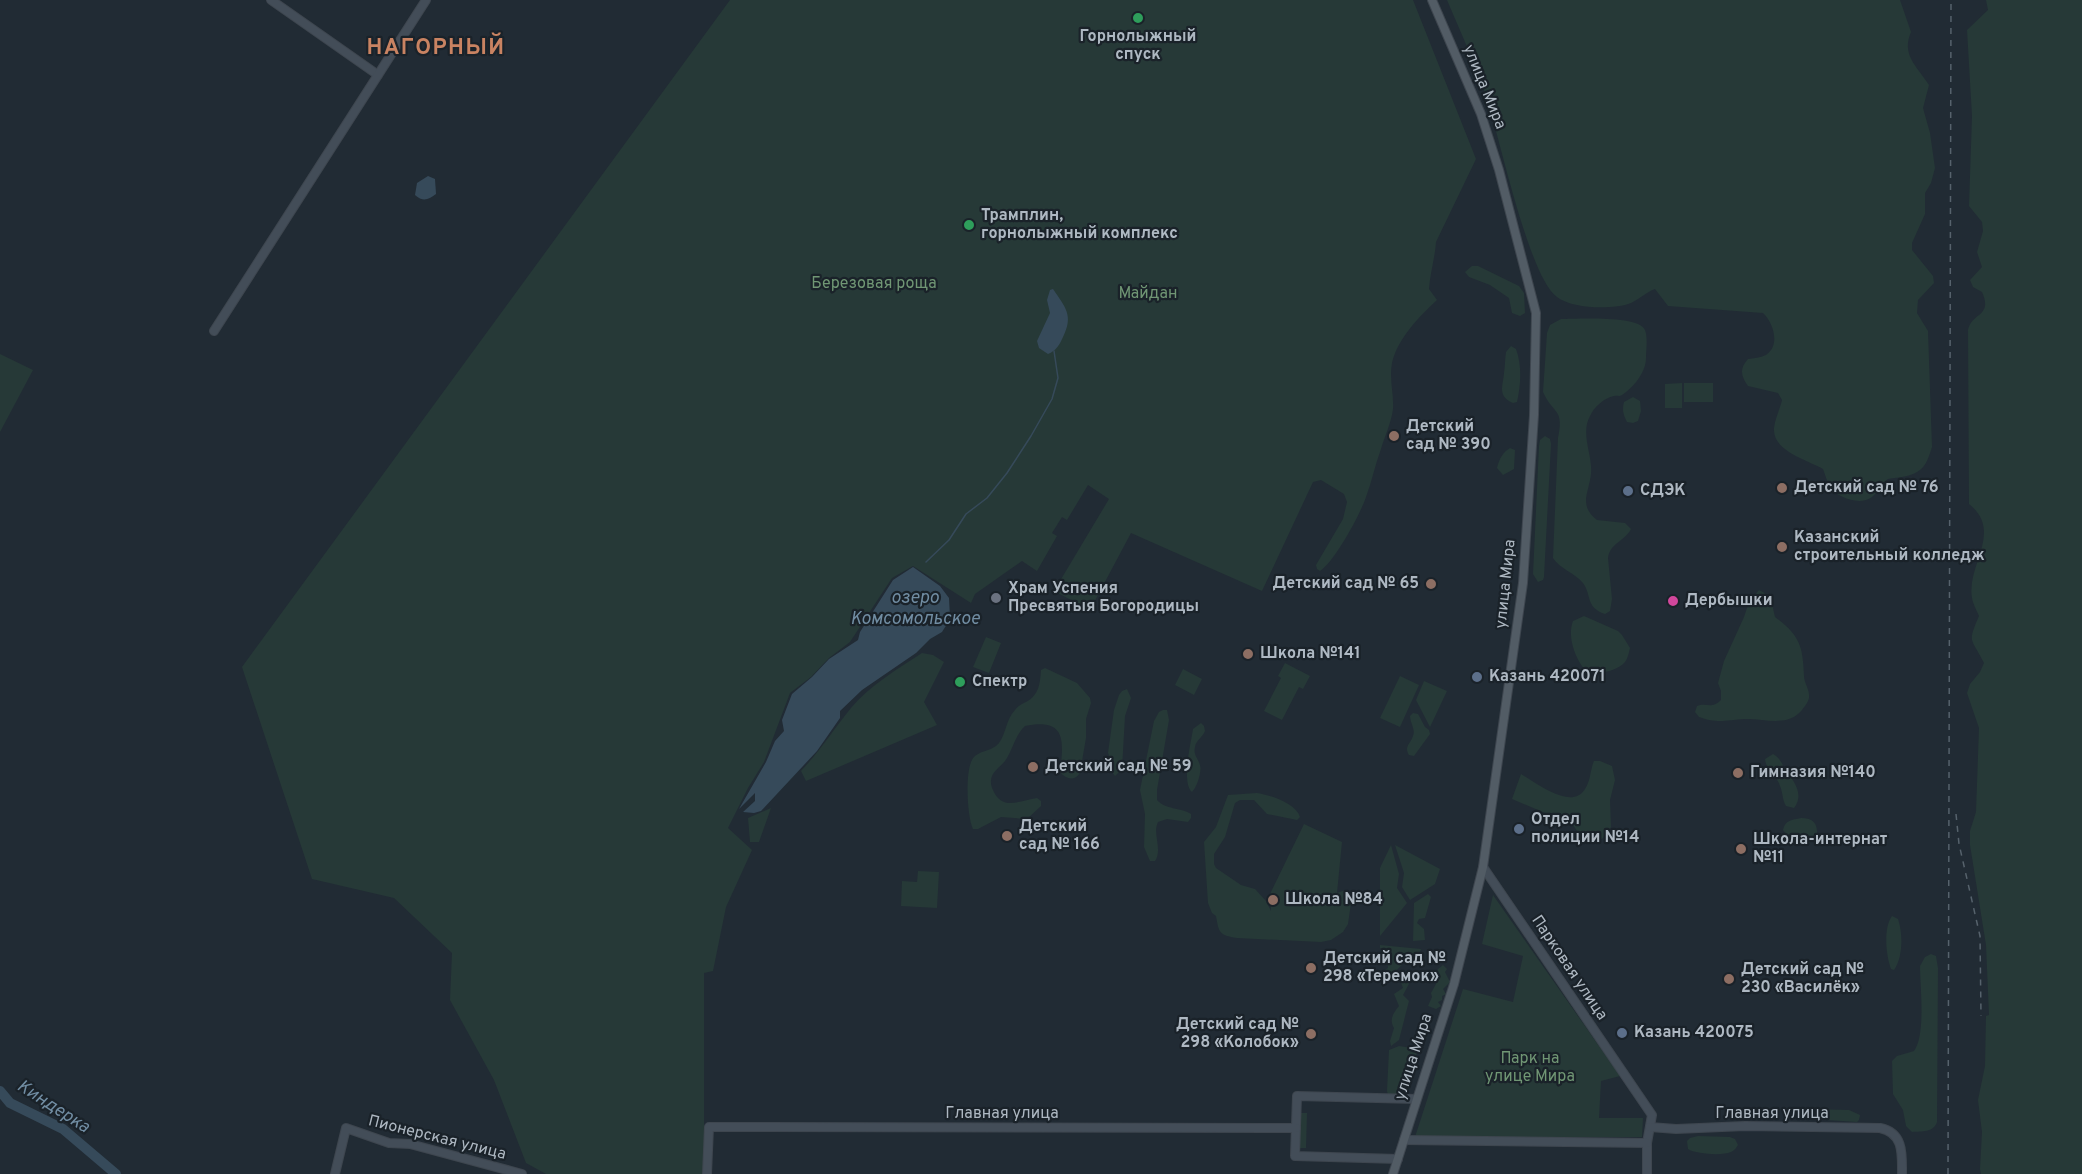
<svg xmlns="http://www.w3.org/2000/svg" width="2082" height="1174" font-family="Overpass,sans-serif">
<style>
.green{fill:#263937}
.water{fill:#364a5a}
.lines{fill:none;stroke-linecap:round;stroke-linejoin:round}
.stream{stroke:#364a5a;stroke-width:1.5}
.river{stroke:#364a5a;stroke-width:10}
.secondary-casing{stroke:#3e464f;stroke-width:10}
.primary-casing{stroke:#3e464f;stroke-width:10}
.secondary{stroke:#434d58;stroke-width:8}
.primary{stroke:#525c65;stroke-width:8}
.rail{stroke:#56626c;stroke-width:1.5;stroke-dasharray:6 6;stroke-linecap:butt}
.leisure-dot{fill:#2e9e5b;stroke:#1a2229;stroke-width:2}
.education-dot{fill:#8d6e63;stroke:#1a2229;stroke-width:2}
.service-dot{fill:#5c6f8a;stroke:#1a2229;stroke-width:2}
.worship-dot{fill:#6b7280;stroke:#1a2229;stroke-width:2}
.hotel-dot{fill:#d1479c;stroke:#1a2229;stroke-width:2}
.labels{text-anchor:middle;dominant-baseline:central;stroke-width:4.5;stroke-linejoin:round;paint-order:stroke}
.poi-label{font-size:16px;font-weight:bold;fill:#aeb8c2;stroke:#1a2229;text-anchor:start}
.street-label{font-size:16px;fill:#aeb8c2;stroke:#1a2229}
.park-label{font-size:16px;fill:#709674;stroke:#1a2229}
.water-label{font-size:18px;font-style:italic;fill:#718da3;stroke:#1a2229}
.district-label{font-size:22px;font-weight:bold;letter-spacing:1.5px;fill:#c98362;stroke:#1a2229}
</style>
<rect width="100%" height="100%" fill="#212b34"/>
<g class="green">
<path d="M730 0H1413L1476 159 1436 242C1435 258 1430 273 1429 289L1437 300C1419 317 1398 338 1392 363 1389 379 1394 394 1393 409 1391 424 1385 435 1381 449 1375 465 1372 481 1366 497 1360 515 1335 561 1320 571L1317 569 1316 565 1343 519 1347 502 1344 494 1321 480 1313 482 1262 591 1131 533 1090 610 1054 591 1109 499 1088 485 1067 520 1062 517 1052 533 1057 536 1037 571 1022 561 975 594 971 603 913 566 892 578 850 642 829 658 811 677 790 693 764 762 748 788 728 828 752 850 726 907 713 971 704 973V1174H546L526 1163 494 1080 450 1000 452 953 394 898 312 879 242 667Z"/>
<path d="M1447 0H1900L1911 32C1901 55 1917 66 1929 85L1923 108 1930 133 1935 168 1931 183 1925 193V214L1912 243V250L1933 276 1934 283 1918 300 1917 313 1928 331 1932 447C1926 467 1922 473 1902 477 1898 478 1891 478 1888 479 1881 483 1878 492 1872 497 1860 506 1838 498 1830 487 1827 482 1825 474 1823 469 1807 460 1772 451 1774 428 1775 419 1780 409 1782 400L1778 393 1748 386C1741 376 1739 369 1748 359 1754 358 1760 358 1766 355 1781 345 1773 322 1763 313L1668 306 1655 289C1646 292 1640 299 1631 303 1613 310 1572 309 1557 297 1528 276 1499 133 1485 93 1474 61 1460 31 1447 0Z"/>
<path d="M1986 0H2082V1174H1981L1980 1169 1982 1132 1978 1100 1985 1066 1986 1016 1989 1015 1986 945 1970 845V831L1976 812 1979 728 1967 693 1970 684 1980 672 1984 663C1971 637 1967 644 1979 616 1977 611 1973 604 1972 598 1966 565 2004 532 1969 504L1968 330C1972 312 1993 317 1982 292L1973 287 1970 280 1982 267 1977 252 1983 231 1982 222 1969 206 1972 116 1967 30 1988 10Z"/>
<path d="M1472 266H1478L1519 286 1524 293 1525 313 1520 316 1512 313 1509 298 1490 285 1469 277 1465 272Z"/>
<path d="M1561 319C1576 319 1639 315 1645 330 1648 338 1646 350 1646 358 1646 372 1634 387 1622 395 1618 397 1619 395 1614 396 1604 398 1594 407 1590 416 1580 434 1593 455 1591 474 1589 493 1578 505 1597 520L1625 523 1631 529C1625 541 1610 543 1608 558L1612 599 1610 611 1605 614C1585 607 1592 595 1583 583 1575 573 1560 569 1553 558L1558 438C1564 407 1554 416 1543 392L1547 333 1550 325Z"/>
<path d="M1511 346 1516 349C1522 365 1521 385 1517 402L1513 403C1497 396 1503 386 1504 373 1505 366 1505 359 1506 352Z"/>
<path d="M0 354 33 370 0 432Z"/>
<path d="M1682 383V408H1665V384Z"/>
<rect x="1684" y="383" width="29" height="19"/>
<path d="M1633 397 1640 401 1641 411 1638 421 1633 423 1627 422C1623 414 1622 410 1624 402Z"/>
<path d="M1545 436 1550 439 1551 444 1544 577 1543 580 1538 582 1533 574 1539 446 1540 440Z"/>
<path d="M1510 448 1515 450 1514 469 1503 475 1497 468C1499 459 1503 452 1510 448Z"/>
<path d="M1759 590C1772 596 1772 604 1775 617 1799 635 1803 645 1804 676 1804 683 1810 690 1809 698 1808 703 1804 707 1802 710 1787 728 1764 718 1745 719 1725 720 1719 724 1699 717L1695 712 1697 706C1706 702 1711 710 1721 700V691L1718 683 1724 661 1744 617 1749 602Z"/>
<path d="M1584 616 1618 631 1622 635 1630 648C1629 652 1628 658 1625 662 1616 672 1597 675 1585 670 1575 658 1567 636 1573 621Z"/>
<path d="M986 637 1001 643 989 673 973 667Z"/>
<path d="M922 653 933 655 944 662 924 702 937 725 806 781 801 771C820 751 834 729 851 708 870 685 898 669 922 653Z"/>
<path d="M1285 663 1310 676 1303 689 1299 687 1282 720 1264 711 1281 678 1278 676Z"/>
<path d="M1045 668 1077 683 1090 698 1091 703 1086 719V738L1080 773C1074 782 1066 779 1060 772 1064 740 1066 718 1025 726 1016 734 1013 748 1007 758 1003 765 995 769 992 776 990 781 991 786 993 790 1002 812 1021 800 1037 798L1041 801V806L1027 819 1001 817 978 829H973C967 817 965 772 972 760 977 750 992 752 999 743 1006 734 1006 719 1015 710 1018 706 1022 704 1026 702 1039 695 1040 684 1041 670Z"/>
<path d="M1183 669 1202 679 1194 695 1175 685Z"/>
<path d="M1400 676 1419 685 1400 727 1380 718Z"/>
<path d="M1424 681 1447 691 1430 727 1416 700Z"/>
<path d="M1127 689 1131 698 1125 716 1122 769 1115 776 1112 772V762L1108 753 1114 710 1119 695 1122 691Z"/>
<path d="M1163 710H1167L1169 720 1157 790V800C1166 810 1180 807 1191 814V818L1188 822 1167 819 1158 822C1152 834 1163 849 1155 861H1150L1144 847 1145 814 1140 790 1154 721 1159 712Z"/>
<path d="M1413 713 1418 714 1425 727 1429 730 1430 734 1414 756 1409 755C1404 746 1410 745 1413 736 1416 730 1410 723 1410 716Z"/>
<path d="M1201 723 1204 726 1205 731C1203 737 1196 740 1195 747 1193 755 1198 758 1200 765 1202 772 1197 787 1192 792 1181 782 1191 743 1193 729Z"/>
<path d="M1773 754C1780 758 1781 762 1785 769 1793 780 1805 794 1794 808L1786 806C1782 799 1783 793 1780 786 1777 775 1767 774 1765 759Z"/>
<path d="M1594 761H1600L1612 766 1615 780 1610 800 1611 827 1603 838 1592 844 1584 841 1573 825 1512 799 1521 774C1536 783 1572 811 1585 789 1591 780 1590 770 1594 761Z"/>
<path d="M1257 793C1270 795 1296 803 1300 817L1297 820 1267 814 1254 800H1240L1235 803 1225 837 1214 854V864L1216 868 1241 885 1255 889 1266 901 1271 911 1270 894 1304 824 1342 842 1337 893 1345 890 1348 893 1351 903 1348 924 1343 932 1331 940 1321 942 1237 938C1219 935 1219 933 1216 916L1212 913 1208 903 1204 842 1216 827 1228 795Z"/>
<path d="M771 808 759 842H750L748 818Z"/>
<path d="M1801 818C1813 818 1818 823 1817 836L1808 844 1793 843 1783 830C1785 820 1792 820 1801 818Z"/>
<path d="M1391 845 1399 874 1397 888 1407 903 1380 936V868Z"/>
<path d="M1395 845 1440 869 1435 884 1410 900 1402 887 1404 873Z"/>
<path d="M918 871 939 872 937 908 901 906 902 881 917 882Z"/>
<path d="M1428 894 1431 897 1425 918 1419 919 1417 923 1424 929 1425 940 1413 941 1414 903Z"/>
<path d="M1493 895 1620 1076 1601 1081 1599 1118H1643L1642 1137H1415L1463 989 1513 1002 1523 956 1482 944Z"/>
<path d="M1892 916 1898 919C1903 934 1903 957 1894 970L1891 969C1886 956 1883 928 1892 916Z"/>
<path d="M1380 945 1421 949 1420 952 1411 955 1381 987 1382 972 1388 968 1386 950 1380 948Z"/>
<path d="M1931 954 1936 956 1938 968 1937 1122C1933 1133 1922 1131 1912 1132L1906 1126 1903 1110 1893 1094 1892 1061 1897 1056 1914 1051C1926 1035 1920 986 1920 966L1925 957Z"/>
<path d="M1443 965 1447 969 1445 972 1450 982 1443 989 1446 994 1442 996V1000L1438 1002 1441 1006 1436 1009 1428 1006 1432 997 1431 993 1436 984 1434 979 1438 969Z"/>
<path d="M1406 977 1410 982 1403 995 1409 1001 1399 1040 1391 1046 1390 1041 1394 1028C1389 1020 1393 1013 1399 1006L1394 994 1403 988 1400 980Z"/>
<path d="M1399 1046 1418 1049 1403 1097 1388 1095 1387 1091 1389 1050Z"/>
<path d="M1808 1109 1849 1110 1860 1115 1859 1120 1857 1122 1811 1119 1805 1116Z"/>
<path d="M1300 1113H1307L1306 1148H1300Z"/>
<path d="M1698 1136 1730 1137 1735 1139 1738 1145C1736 1148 1735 1150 1731 1152 1722 1156 1696 1154 1688 1149L1687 1141 1690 1138Z"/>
</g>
<g class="water">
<path d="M428 176 435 179 436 194C428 200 423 202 415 195L417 183Z"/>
<path d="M1053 289C1065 307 1074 315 1063 337 1060 344 1056 351 1048 354L1039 348 1037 341 1050 313 1047 300 1050 290Z"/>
<path d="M913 567 940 586 949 598 950 617 947 624 942 632 930 639 916 653 862 690 840 711V718L817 751 761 811 754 813 743 812 755 801V793L739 809 766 762 775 741 784 731 782 720 792 694 812 677 829 659 858 640 860 632 893 580Z"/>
</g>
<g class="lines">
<path class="stream" d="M926 562 949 540 966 514 987 498 1007 473 1031 436 1052 399 1058 378 1054 351"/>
<path class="river" d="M0 1091 10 1103 63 1129 116 1174"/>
<defs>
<g id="secondary">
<path d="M271 0 378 75"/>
<path d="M214 331 426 0"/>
<path d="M1483 867 1652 1115 1647 1143V1174"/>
<path d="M1650 1127 1676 1129 1745 1126 1880 1128C1904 1133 1902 1154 1902 1174"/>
<path d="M1404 1140 1647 1143"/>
<path d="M1398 1159 1295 1156 1297 1096 1416 1099"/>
<path d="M335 1174 346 1128 389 1143 410 1144 522 1174"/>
<path d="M707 1174 709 1127 1296 1128"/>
</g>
<path id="primary" d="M1393 1174 1454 984 1483 867 1523 583 1534 415 1536 313 1499 170 1481 114 1432 0"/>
</defs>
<use href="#secondary" class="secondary-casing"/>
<use href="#primary" class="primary-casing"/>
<use href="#secondary" class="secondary"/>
<use href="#primary" class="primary"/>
<g class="rail">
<path d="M1956 814 1959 844 1980 936 1981 1016"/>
<path d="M1948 1174 1951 0"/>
</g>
</g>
<g class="leisure-dot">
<circle cx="1138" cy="18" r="6"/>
<circle cx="969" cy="225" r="6"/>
<circle cx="960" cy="682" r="6"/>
</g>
<g class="education-dot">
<circle cx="1394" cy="436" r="6"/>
<circle cx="1782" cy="488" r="6"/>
<circle cx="1782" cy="547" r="6"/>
<circle cx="1431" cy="584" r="6"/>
<circle cx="1248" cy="654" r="6"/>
<circle cx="1033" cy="767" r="6"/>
<circle cx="1738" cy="773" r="6"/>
<circle cx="1007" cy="836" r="6"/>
<circle cx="1741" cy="849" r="6"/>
<circle cx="1273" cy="900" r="6"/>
<circle cx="1311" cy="968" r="6"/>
<circle cx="1729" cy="979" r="6"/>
<circle cx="1311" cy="1034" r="6"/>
</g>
<g class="service-dot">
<circle cx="1628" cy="491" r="6"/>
<circle cx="1477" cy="677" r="6"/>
<circle cx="1519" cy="829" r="6"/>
<circle cx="1622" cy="1033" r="6"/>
</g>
<circle class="worship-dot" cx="996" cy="598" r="6"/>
<circle class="hotel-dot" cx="1673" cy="601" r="6"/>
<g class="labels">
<g class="poi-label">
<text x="1138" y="37" text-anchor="middle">Горнолыжный<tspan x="1138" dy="18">спуск</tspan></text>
<text x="981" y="216">Трамплин,<tspan x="981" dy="18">горнолыжный комплекс</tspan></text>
<text x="1406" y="427">Детский<tspan x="1406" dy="18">сад № 390</tspan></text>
<text x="1794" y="488">Детский сад № 76</text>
<text x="1640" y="491">СДЭК</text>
<text x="1794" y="538">Казанский<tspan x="1794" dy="18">строительный колледж</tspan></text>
<text x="1419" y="584" text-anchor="end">Детский сад № 65</text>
<text x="1008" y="589">Храм Успения<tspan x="1008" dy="18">Пресвятыя Богородицы</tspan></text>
<text x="1685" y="601">Дербышки</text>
<text x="1260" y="654">Школа №141</text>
<text x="1489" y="677">Казань 420071</text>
<text x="972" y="682">Спектр</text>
<text x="1045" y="767">Детский сад № 59</text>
<text x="1750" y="773">Гимназия №140</text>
<text x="1531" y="820">Отдел<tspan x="1531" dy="18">полиции №14</tspan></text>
<text x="1019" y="827">Детский<tspan x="1019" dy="18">сад № 166</tspan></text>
<text x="1753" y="840">Школа-интернат<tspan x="1753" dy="18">№11</tspan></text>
<text x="1285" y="900">Школа №84</text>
<text x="1323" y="959">Детский сад №<tspan x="1323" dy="18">298 «Теремок»</tspan></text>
<text x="1741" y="970">Детский сад №<tspan x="1741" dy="18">230 «Василёк»</tspan></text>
<text x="1299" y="1025" text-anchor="end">Детский сад №<tspan x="1299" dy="18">298 «Колобок»</tspan></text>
<text x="1634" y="1033">Казань 420075</text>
</g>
<g class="street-label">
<text transform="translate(1484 87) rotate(68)">улица Мира</text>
<text transform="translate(1506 584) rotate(-84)">улица Мира</text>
<text transform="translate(1569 968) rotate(56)">Парковая улица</text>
<text transform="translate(1414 1057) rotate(-72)">улица Мира</text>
<text x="1002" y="1114">Главная улица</text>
<text x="1772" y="1114">Главная улица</text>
<text transform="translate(437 1138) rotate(14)">Пионерская улица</text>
</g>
<g class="park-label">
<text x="874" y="284">Березовая роща</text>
<text x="1148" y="294">Майдан</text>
<text x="1530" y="1059">Парк на<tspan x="1530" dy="18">улице Мира</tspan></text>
</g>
<g class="water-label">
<text x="915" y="598">озеро<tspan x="915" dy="21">Комсомольское</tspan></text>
<text transform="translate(53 1107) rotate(33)">Киндерка</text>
</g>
<g class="district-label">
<text x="436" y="48">НАГОРНЫЙ</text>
</g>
</g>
</svg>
